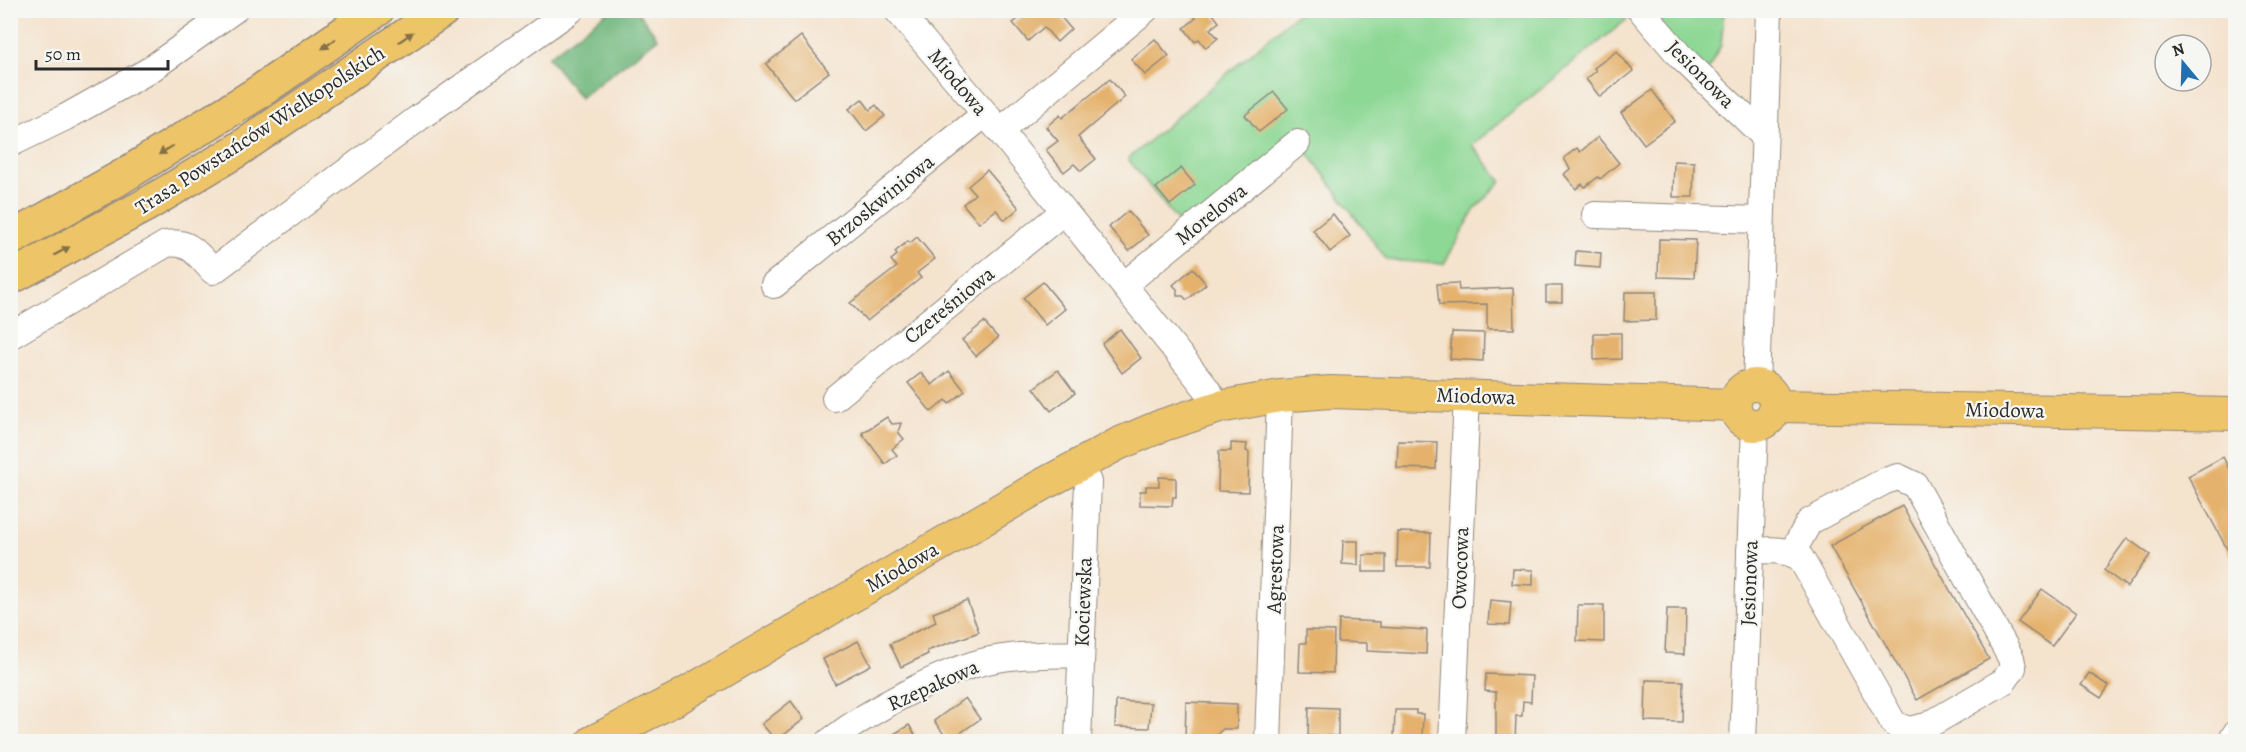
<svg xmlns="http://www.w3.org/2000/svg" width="2246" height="752" font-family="Alegreya,serif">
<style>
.green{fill:#8dd894;stroke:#5c8260;stroke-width:1.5}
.forest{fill:#72b87e;stroke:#4e7254;stroke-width:1.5}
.building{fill:#e5b26d}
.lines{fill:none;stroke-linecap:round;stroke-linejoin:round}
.minor-casing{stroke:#90877c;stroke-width:28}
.major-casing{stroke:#90877c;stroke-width:34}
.highway-casing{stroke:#90877c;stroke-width:36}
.minor{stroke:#fff;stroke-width:26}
.major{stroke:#eec469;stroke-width:32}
.highway{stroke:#eec469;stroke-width:33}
.oneway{fill:#837047}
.labels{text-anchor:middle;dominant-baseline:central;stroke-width:4.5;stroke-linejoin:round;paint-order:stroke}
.street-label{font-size:21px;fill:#2b2b2b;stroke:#f6f6f2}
</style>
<rect width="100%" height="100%" fill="#f6f6f2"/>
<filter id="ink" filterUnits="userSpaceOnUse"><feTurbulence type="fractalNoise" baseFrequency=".0167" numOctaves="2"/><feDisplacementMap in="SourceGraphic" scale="12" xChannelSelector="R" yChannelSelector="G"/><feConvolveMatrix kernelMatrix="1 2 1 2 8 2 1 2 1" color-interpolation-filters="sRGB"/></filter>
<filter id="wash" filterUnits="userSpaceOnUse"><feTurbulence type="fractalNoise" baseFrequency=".008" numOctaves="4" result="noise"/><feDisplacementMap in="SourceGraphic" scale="24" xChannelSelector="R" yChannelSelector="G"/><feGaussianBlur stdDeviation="1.35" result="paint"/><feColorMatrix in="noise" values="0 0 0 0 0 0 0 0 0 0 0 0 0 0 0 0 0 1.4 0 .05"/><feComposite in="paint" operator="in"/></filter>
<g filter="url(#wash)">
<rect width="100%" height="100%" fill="#f4e3cd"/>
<path class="green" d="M1300 11H1724L1721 45 1696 92 1631 16 1472 145 1501 181 1475 209 1444 264 1387 260 1305 149 1194 242 1128 159Z"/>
<path class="forest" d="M610 10 637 11 658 38 580 98 548 57Z"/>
<g id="blocks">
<g class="building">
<path d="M1015 10H1055L1071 29 1057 42 1044 27 1028 41 1013 23 1021 17Z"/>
<path d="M1190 10H1210L1219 22 1210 29 1218 38 1206 48 1199 39 1195 42 1184 28 1196 18Z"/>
<path d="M801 36 829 72 794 99 766 64Z"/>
<path d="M1155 39 1169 56 1145 75 1131 59Z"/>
<path d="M1617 51 1633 71 1600 97 1586 79 1596 71 1594 68Z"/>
<path d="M1110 79 1125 97 1078 137 1096 159 1081 171 1074 164 1064 172 1046 150 1058 141 1046 127 1060 115 1062 118Z"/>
<path d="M1652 90 1675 121 1644 144 1621 113Z"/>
<path d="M1274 92 1288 109 1259 132 1245 115Z"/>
<path d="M862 99 870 110 876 105 885 116 866 131 849 109Z"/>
<path d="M1598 137 1619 163 1600 179 1598 177 1585 187 1582 184 1576 189 1564 174 1570 169 1564 158 1577 148 1580 152Z"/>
<path d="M1674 161 1694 162 1693 197H1673Z"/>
<path d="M1181 168 1195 185 1170 205 1156 188Z"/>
<path d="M987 170 1019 208 1005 220 996 210 979 223 963 204 975 194 968 186Z"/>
<path d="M1128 211 1148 235 1129 251 1109 227Z"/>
<path d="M1333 214 1350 236 1330 252 1313 230Z"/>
<path d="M917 237 935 259 917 273 921 278 867 321 850 303 897 267 891 260 897 255 895 252 908 241 910 243Z"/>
<path d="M1659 239 1696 240 1694 278 1658 277Z"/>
<path d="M1576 251 1601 253 1600 268 1575 266Z"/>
<path d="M1193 268 1206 284 1187 300 1183 296H1177V289L1173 285Z"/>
<path d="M1043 282 1065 309 1045 325 1023 298Z"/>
<path d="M1458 283 1459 290 1513 288 1514 329H1487V304L1439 305 1437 284Z"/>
<rect x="1546" y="286" width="16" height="16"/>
<path d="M1625 292H1656V320L1624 321Z"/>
<path d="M984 322 998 338 976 356 962 340Z"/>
<path d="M1120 329 1141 358 1122 373 1102 344Z"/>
<path d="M1452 332 1484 333 1483 361 1450 359Z"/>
<path d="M1594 333H1621V359L1594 360Z"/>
<path d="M1058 370 1075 393 1051 411 1034 388Z"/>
<path d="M949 371 965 391 949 404 946 400 931 412 908 383 921 373 932 385Z"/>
<path d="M887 417 892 424 901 423 898 432 904 439 892 449 897 455 885 464 862 433Z"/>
<path d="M1398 441 1437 442 1436 469 1397 468Z"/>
<path d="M1231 443 1247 444 1246 451 1249 452 1248 492 1218 491 1219 451H1231Z"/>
<path d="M2223 457 2235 481V564L2188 476Z"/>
<path d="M1159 477 1176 478V497H1173L1172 506 1140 505V491H1146V486H1159Z"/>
<path d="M1902 506 1989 659 1917 700 1830 546Z"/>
<path d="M1398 532 1431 533 1430 567H1397Z"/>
<path d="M2127 538 2150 555 2127 587 2104 570Z"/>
<path d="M1343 541H1358V565L1342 564Z"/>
<rect x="1363" y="555" width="23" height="17"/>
<path d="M1513 569 1533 570V585L1512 584Z"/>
<path d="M2042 589 2076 613 2052 646 2018 622Z"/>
<path d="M967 600 979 632 927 651 928 654 901 667 890 644 936 622 933 613Z"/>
<path d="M1490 600 1511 602 1509 625 1488 624Z"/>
<path d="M1578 605H1604V642L1577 641Z"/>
<path d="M1667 609H1686L1685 654 1665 653Z"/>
<path d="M1339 620 1380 622V627L1427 630 1426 654 1367 651V643L1338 642Z"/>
<path d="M1306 630 1334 631 1333 673 1299 672 1300 643H1306Z"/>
<path d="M858 641 871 665 835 684 823 659Z"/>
<path d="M2089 673 2109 686 2101 698 2081 685Z"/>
<path d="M1486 674 1532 676 1531 702 1523 701 1522 716H1516L1515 741H1496V692L1485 691Z"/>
<path d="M1646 680 1683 681 1682 722 1645 721Z"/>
<path d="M965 698 980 719 949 741 934 721Z"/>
<path d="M791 701 804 719 776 741 762 724Z"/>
<path d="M1116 701 1151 703 1149 728 1115 727Z"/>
<path d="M1186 702 1237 704V729H1223L1214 737V741H1185Z"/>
<path d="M1309 707 1338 708V736H1308Z"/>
<path d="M1395 710H1416V714H1423L1422 740 1394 739Z"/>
<path d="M909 725 919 741H882Z"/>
</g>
</g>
</g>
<g filter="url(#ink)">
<use href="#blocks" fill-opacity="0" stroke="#90877c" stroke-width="1.5"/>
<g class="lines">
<defs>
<g id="minor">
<path d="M897 10 1000 131 1206 388 1219 407"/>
<path d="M1641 10 1680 56 1764 136"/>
<path d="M1000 131 1145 10"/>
<path d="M10 144 66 117 148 71 234 10"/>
<path d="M1595 215 1761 220"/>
<path d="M774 285 985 114"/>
<path d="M1124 285 1297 143"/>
<path d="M10 336 166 244C190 240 198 255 213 271L420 117 571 10"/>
<path d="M1756 385 1769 10"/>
<path d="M835 398 1063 212"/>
<path d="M1750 551C1773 550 1779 548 1800 557L1894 724 1908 730 1927 726 2004 681 2013 668 2011 658 1915 485 1898 477 1885 481 1809 522 1792 553"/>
<path d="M829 742C870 710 952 664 1003 658 1028 654 1055 655 1081 654"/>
<path d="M1078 742 1088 482 1080 465"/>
<path d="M1268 742 1280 396"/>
<path d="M1452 742 1467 395"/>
<path d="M1743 742 1755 425"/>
<path d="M2230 742 2236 733"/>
</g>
<g id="major">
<circle cx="1755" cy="405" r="20"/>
<path d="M1775 406 2236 414"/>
<path d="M592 742 678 698 1042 485 1118 444 1163 425 1219 407 1280 396 1330 392 1735 405"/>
</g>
<g id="highway">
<path d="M10 239 118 179 256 94 377 10"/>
<path d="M10 278 144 206 236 151 443 10"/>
</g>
</defs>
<use href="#minor" class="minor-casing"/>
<use href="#major" class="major-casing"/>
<use href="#highway" class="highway-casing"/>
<use href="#minor" class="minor"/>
<use href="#major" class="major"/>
<use href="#highway" class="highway"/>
</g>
<defs><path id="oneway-solid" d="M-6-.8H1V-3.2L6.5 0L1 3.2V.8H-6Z" transform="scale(1.5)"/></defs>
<g class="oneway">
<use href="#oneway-solid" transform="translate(406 37) rotate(-35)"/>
<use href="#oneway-solid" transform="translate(329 44) rotate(145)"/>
<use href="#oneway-solid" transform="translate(166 150) rotate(148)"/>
<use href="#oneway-solid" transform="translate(62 251) rotate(-28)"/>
</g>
</g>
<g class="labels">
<g class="street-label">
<text transform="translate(1701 74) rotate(45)">Jesionowa</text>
<text transform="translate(958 82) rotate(50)">Miodowa</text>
<text transform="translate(260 130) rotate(-33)">Trasa Powstańców Wielkopolskich</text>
<text transform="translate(880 200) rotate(-39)">Brzoskwiniowa</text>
<text transform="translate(1211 214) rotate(-39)">Morelowa</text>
<text transform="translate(949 305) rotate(-39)">Czereśniowa</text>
<text transform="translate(1476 396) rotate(2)">Miodowa</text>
<text transform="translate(2005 410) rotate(1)">Miodowa</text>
<text transform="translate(902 567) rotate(-30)">Miodowa</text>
<text transform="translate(1460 568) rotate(-88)">Owocowa</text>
<text transform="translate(1275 569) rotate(-88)">Agrestowa</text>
<text transform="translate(1749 583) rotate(-88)">Jesionowa</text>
<text transform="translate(1083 602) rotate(-88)">Kociewska</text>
<text transform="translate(933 685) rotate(-24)">Rzepakowa</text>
</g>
</g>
<rect width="2246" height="752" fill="none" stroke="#f6f6f2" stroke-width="36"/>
<g transform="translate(2183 63) rotate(341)"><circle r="28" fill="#f6f6f2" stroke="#a5a5a2" stroke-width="1.5"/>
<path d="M0-4.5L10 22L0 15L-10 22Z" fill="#1f6fb2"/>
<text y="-9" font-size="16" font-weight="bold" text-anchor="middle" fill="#2b2b2b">N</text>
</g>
<path d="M36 60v9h132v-9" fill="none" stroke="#2b2b2b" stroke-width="3"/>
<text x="45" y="60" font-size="18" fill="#2b2b2b" stroke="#f6f6f2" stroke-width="4.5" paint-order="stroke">50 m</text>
</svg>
